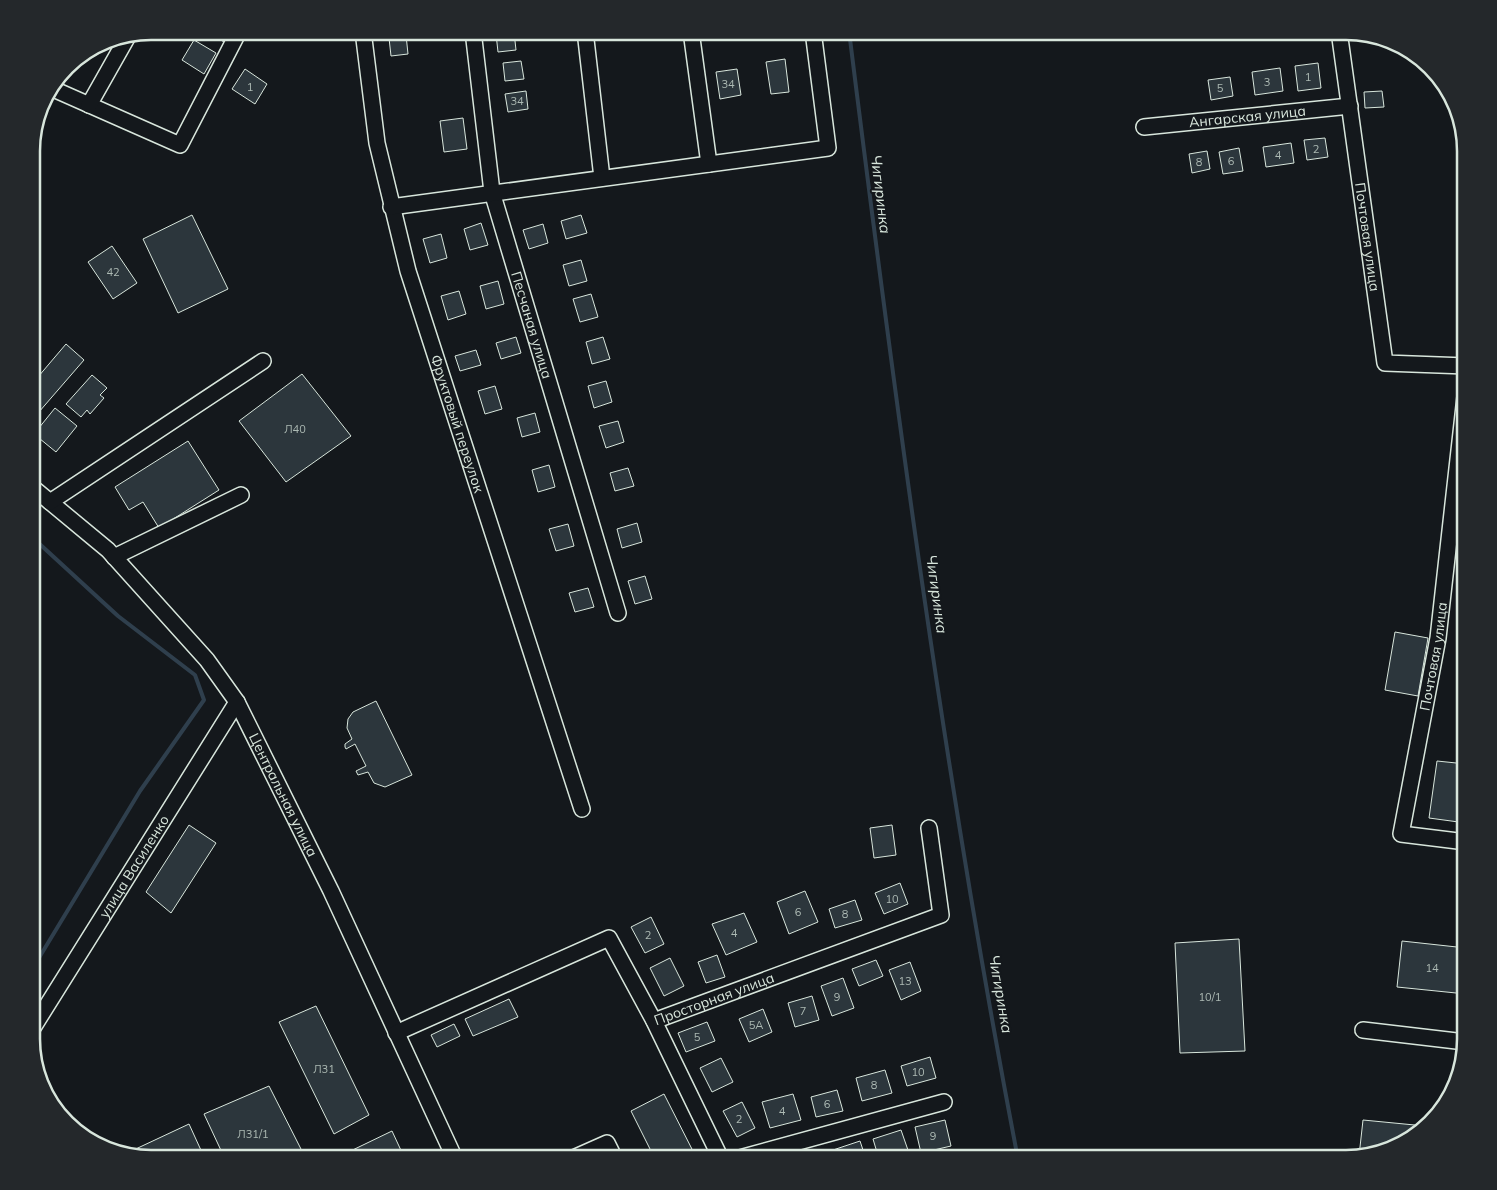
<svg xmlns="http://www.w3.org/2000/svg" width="1497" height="1190" font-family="Mulish,sans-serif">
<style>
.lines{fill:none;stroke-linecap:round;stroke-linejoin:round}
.stream{stroke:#2f3f4d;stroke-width:4}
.building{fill:#2c363c;stroke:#d8e6dc}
.minor-casing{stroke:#d8e6dc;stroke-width:18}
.minor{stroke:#14181c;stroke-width:15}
.labels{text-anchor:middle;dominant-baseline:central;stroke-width:4;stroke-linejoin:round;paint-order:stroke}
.number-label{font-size:11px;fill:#adbab4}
.street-label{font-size:14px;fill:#d8e6dc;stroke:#14181c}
.water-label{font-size:15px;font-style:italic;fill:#d8e6dc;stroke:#14181c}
.rim{fill:none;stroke:#d8e6dc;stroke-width:2.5}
</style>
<rect width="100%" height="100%" fill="#14181c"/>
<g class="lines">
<g class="stream">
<path d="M849 31C896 408 946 786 1018 1159"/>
<path d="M31 971 140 791 204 700 195 675 118 616 32 537"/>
</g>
</g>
<g class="building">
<path d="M206 31H230L224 42Z"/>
<path d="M765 31H783V34L766 37Z"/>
<path d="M514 32 516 50 498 52 496 34Z"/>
<path d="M406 35 408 54 391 56 389 38Z"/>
<path d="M194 40 216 53 204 74 182 60Z"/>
<path d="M785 59 789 92 771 94 766 62Z"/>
<path d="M521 61 524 79 505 81 503 63Z"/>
<path d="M1318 63 1321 88 1298 91 1295 66Z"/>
<path d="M1280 68 1283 91 1255 95 1252 72Z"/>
<path d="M245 69 267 84 255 104 232 89Z"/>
<path d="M737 69 741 95 720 99 716 72Z"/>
<path d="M1230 77 1233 96 1211 100 1208 80Z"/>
<path d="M526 91 528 109 508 112 505 94Z"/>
<path d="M1382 91 1384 107 1365 108 1364 92Z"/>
<path d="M463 118 467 149 444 152 440 121Z"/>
<path d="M1325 138 1328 157 1307 160 1304 140Z"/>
<path d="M1291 143 1294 163 1266 167 1263 147Z"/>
<path d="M1239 148 1243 171 1223 174 1219 152Z"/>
<path d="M1207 151 1210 169 1192 173 1189 154Z"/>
<path d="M192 215 228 289 178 313 143 239Z"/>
<path d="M581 215 587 233 566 239 561 221Z"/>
<path d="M481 223 488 245 470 250 464 229Z"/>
<path d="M543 224 548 243 529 249 523 230Z"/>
<path d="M441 234 447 258 430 263 423 239Z"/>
<path d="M112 246 137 283 113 299 88 262Z"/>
<path d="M581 260 587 281 569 286 563 265Z"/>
<path d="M498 281 504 304 486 309 480 286Z"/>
<path d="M459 291 466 314 448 320 441 296Z"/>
<path d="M591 294 598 317 580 322 573 299Z"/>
<path d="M516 337 521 353 501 359 496 343Z"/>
<path d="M603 337 610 359 592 364 586 342Z"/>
<path d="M66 344 84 360 32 420V384Z"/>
<path d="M476 350 481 365 460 371 455 356Z"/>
<path d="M302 374 351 436 286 482 239 421Z"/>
<path d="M92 375 107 388 100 395 104 398 90 414 87 410 81 417 66 404Z"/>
<path d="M606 381 612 402 594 408 588 386Z"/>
<path d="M495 386 502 409 485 414 478 391Z"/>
<path d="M55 408 77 426 56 452 34 434Z"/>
<path d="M535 413 540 432 522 437 517 418Z"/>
<path d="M618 421 624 442 606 448 599 426Z"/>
<path d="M188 441 219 490 159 528 143 502 129 510 115 487Z"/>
<path d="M549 465 555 487 538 492 532 470Z"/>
<path d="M628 468 634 486 615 491 610 473Z"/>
<path d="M637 523 642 542 622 548 617 529Z"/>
<path d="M568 524 574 546 556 551 549 529Z"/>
<path d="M645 576 652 599 635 604 628 581Z"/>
<path d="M588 588 594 607 575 612 569 593Z"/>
<path d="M1395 632 1428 638 1418 696 1385 690Z"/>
<path d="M376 701 412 775 385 787 374 783 368 772 358 775 356 771 366 766 355 744 346 749 345 747V744L352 739 347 728 348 719 353 712Z"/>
<path d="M1437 761 1466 764V823L1429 818Z"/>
<path d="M189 825 216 843 171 913 146 892Z"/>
<path d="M892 825 896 855 874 858 870 828Z"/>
<path d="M900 883 908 904 884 914 875 893Z"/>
<path d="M805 891 818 922 789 934 777 902Z"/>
<path d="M855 900 862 920 835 928 829 909Z"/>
<path d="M744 913 757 942 726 955 712 924Z"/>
<path d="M651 917 664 944 645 953 631 927Z"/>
<path d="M1239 939 1245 1051 1180 1053 1175 943Z"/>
<path d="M1402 941 1466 948V994L1397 987Z"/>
<path d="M717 955 725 977 706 983 698 962Z"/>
<path d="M670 958 684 986 664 996 650 968Z"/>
<path d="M876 960 883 976 859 986 852 969Z"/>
<path d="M910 962 921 991 901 1000 889 970Z"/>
<path d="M843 978 854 1008 832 1016 821 986Z"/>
<path d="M812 996 819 1020 795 1027 788 1003Z"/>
<path d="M509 999 518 1017 473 1036 465 1019Z"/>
<path d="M316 1006 369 1115 334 1134 279 1022Z"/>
<path d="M763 1009 772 1032 749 1042 739 1019Z"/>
<path d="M707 1022 715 1041 686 1052 678 1033Z"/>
<path d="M454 1024 460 1036 437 1047 431 1035Z"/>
<path d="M930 1057 936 1078 907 1086 901 1066Z"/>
<path d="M721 1058 733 1082 712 1092 700 1068Z"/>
<path d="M885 1070 892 1093 862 1101 856 1078Z"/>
<path d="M269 1086 303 1153 293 1159H225L204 1114Z"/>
<path d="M837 1090 843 1111 816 1117 811 1097Z"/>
<path d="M664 1094 697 1159H655L631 1111Z"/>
<path d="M793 1094 801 1120 770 1128 762 1102Z"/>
<path d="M742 1102 755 1128 737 1137 723 1111Z"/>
<path d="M945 1120 951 1146 921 1153 915 1127Z"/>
<path d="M1363 1120 1425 1126 1399 1147 1359 1156Z"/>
<path d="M189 1124 205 1159H151L125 1154Z"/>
<path d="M901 1130 909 1153 891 1159H879L873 1139Z"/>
<path d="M392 1131 405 1159H334Z"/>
<path d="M860 1141 866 1159H832L830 1151Z"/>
</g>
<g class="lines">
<defs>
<g id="minor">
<path id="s1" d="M363 31 377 143 408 271 582 809"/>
<path id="s2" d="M473 31 492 192 618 613"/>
<path d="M585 31 602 178"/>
<path d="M691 31 709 164"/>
<path id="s3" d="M1339 31 1385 363 1466 366"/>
<path d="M51 88 180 145 239 31"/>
<path d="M89 105 128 36"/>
<path id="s4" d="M1144 127 1350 106"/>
<path d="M391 207 828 148 813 31"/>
<path id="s5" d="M32 487 108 550 207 660 237 702 331 891 455 1159"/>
<path d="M50 502 263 361"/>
<path d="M114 557 241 495"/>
<path id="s6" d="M1466 842 1401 834 1438 638 1466 388"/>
<path id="s7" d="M654 1021 941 915 929 828"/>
<path d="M1363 1030 1465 1042"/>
<path id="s8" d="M31 1031 237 702"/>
<path d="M396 1033 609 938 654 1021 721 1159"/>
<path d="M571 1159 607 1143 615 1159"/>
<path d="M736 1159 944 1102"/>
</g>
</defs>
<use href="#minor" class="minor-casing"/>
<use href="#minor" class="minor"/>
</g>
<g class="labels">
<g class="number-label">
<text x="1308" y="77">1</text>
<text x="1267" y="82">3</text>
<text x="728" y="84">34</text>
<text x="250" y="87">1</text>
<text x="1220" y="88">5</text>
<text x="517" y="101">34</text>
<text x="1316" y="149">2</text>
<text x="1278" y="155">4</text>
<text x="1231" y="161">6</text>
<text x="1199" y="162">8</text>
<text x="113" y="272">42</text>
<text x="295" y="429">Л40</text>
<text x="892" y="899">10</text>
<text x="798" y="912">6</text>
<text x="845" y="914">8</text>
<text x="734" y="933">4</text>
<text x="648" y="935">2</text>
<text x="1432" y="968">14</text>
<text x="905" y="981">13</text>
<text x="837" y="997">9</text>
<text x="1210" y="997">10/1</text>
<text x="803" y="1011">7</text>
<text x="756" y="1025">5А</text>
<text x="697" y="1037">5</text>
<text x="324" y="1069">Л31</text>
<text x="918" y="1072">10</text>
<text x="874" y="1085">8</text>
<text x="827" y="1104">6</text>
<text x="782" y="1111">4</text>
<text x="739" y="1119">2</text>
<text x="253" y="1134">Л31/1</text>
<text x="933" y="1136">9</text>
</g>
<g class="street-label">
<text stroke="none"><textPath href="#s4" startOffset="104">Ангарская улица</textPath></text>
<text stroke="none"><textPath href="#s3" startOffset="208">Почтовая улица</textPath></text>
<text stroke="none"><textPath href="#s2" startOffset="301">Песчаная улица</textPath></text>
<text stroke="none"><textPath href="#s1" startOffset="405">Фруктовый переулок</textPath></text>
<text stroke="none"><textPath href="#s6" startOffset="246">Почтовая улица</textPath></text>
<text stroke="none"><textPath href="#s5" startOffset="402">Центральная улица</textPath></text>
<text stroke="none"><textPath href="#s8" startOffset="194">улица Василенко</textPath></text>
<text stroke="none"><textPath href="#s7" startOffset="64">Просторная улица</textPath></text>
</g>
<g class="water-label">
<text transform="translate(881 194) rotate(83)">Чигиринка</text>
<text transform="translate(937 594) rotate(82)">Чигиринка</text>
<text transform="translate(1001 994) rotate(80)">Чигиринка</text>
</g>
</g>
<path d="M0 0H1497V1190H0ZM151 40H1346A111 111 0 0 1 1457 151V1039A111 111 0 0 1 1346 1150H151A111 111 0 0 1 40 1039V151A111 111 0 0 1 151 40Z" fill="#24282b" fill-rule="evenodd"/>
<path class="rim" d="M151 40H1346A111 111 0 0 1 1457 151V1039A111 111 0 0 1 1346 1150H151A111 111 0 0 1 40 1039V151A111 111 0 0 1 151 40Z"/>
</svg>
